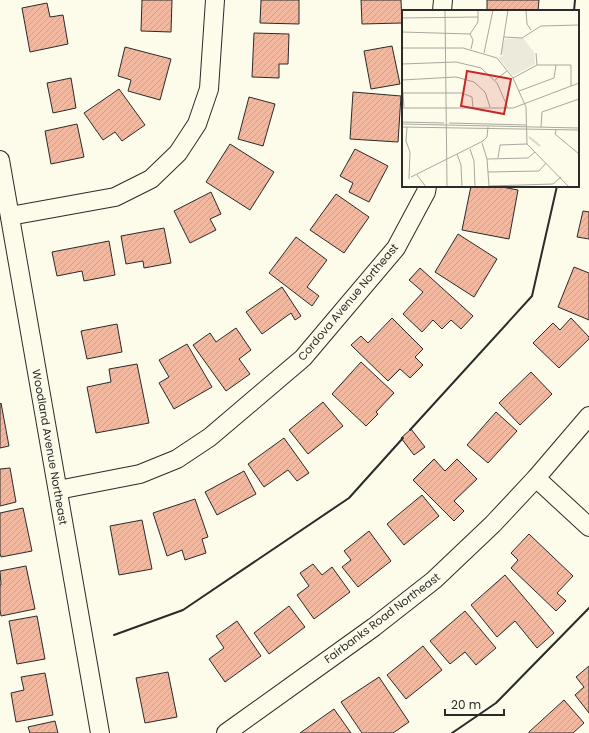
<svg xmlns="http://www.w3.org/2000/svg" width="589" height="733" font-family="Poppins,sans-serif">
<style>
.building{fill:url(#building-hatch);stroke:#2b2b2b}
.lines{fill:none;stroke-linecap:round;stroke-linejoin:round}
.street-casing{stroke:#2b2b2b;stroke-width:20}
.street{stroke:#fdfbea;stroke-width:18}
.wall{stroke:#2b2b2b;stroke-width:2}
.labels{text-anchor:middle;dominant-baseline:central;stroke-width:3;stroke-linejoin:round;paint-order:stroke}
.street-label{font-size:11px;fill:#2b2b2b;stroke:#fdfbea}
.inset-river{fill:none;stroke:#d8d7c9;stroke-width:2}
.inset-road{fill:none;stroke:#a9a89e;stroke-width:1}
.view{fill:#c62828;fill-opacity:0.15;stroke:#c62828;stroke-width:2}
.inset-edge{fill:none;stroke:#2b2b2b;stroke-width:2}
</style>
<defs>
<pattern id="building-hatch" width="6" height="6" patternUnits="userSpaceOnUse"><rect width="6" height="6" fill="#f2b8a0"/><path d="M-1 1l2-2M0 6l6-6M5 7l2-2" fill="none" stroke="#d09e8a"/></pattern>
</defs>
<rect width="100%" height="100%" fill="#fdfbea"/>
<g class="building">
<path d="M142 0H172L171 32 141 31Z"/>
<path d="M261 0H299V24L260 23Z"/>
<path d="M361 0H401L402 23 362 24Z"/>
<path d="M487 0H539L538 11H487Z"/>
<path d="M47 3 50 17 63 15 68 44 30 52 22 8Z"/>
<path d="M254 33 289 34 288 64H279V78L252 77Z"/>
<path d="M392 46 400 84 371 89 364 51Z"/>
<path d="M125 47 171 59 160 100 128 91 131 80 118 76Z"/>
<path d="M71 78 76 108 53 113 47 83Z"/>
<path d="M119 89 145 125 122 141 115 132 103 140 84 113Z"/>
<path d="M353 92 401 96 398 142 350 139Z"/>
<path d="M249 97 275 104 263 146 238 139Z"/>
<path d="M77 124 84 157 51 164 45 131Z"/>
<path d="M230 144 274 172 250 210 206 182Z"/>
<path d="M355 149 388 166 369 202 349 192 353 183 340 176Z"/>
<path d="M471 186H497L518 190 509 239 462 230Z"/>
<path d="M211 192 221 214 210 219 216 230 190 243 174 211Z"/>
<path d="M336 194 369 217 344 253 310 230Z"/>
<path d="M583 211 589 212V239L577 237Z"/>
<path d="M164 228 171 263 144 268 143 261 126 264 121 236Z"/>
<path d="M458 234 497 259 474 297 435 272Z"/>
<path d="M296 237 327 260 307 287 319 296 312 306 269 273Z"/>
<path d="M109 241 115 275 84 281 82 271 57 276 52 252Z"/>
<path d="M574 267 589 273V320L558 307Z"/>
<path d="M420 268 473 316 461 329 451 320 442 329 433 320 422 332 403 314 423 292 409 280Z"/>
<path d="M282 287 301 316 295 320 291 313 262 334 246 312Z"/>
<path d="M392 318 423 349 415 357 423 365 410 378 400 369 388 381 351 345 361 336 368 343Z"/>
<path d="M571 318 589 337V339L559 368 533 343 553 323 560 330Z"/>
<path d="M117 324 122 352 87 359 81 331Z"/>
<path d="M236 328 251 350 239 359 250 374 226 391 193 345 210 333 216 342Z"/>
<path d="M187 344 212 387 174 409 159 383 169 377 159 360Z"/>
<path d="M361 362 394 393 376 412 378 414 366 426 332 394Z"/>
<path d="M137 364 149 423 96 433 87 387 111 382 109 369Z"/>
<path d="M531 372 552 394 520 425 499 403Z"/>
<path d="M323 402 343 426 308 454 289 430Z"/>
<path d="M1 403 9 446 0 448V404Z"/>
<path d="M496 412 517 431 488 463 467 445Z"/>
<path d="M411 429 425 447 414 455 401 438Z"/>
<path d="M284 438 309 473 297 481 288 470 264 487 248 464Z"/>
<path d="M434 459 445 471 457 459 477 479 454 501 464 511 454 521 413 480Z"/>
<path d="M10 468 16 502 0 506V469Z"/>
<path d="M244 471 256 494 217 515 205 492Z"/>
<path d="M422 495 439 516 404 545 387 524Z"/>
<path d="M195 499 208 537 202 539 206 553 185 560 182 550 167 556 153 513Z"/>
<path d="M23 508 32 551 1 557 0 553V513Z"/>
<path d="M142 520 152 569 119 575 110 526Z"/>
<path d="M369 531 391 561 358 587 342 567 351 560 344 551Z"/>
<path d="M529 534 573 576 557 593 566 601 556 611 511 568 518 560 511 553Z"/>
<path d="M313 564 322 575 332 567 350 592 314 619 297 595 309 586 300 573Z"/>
<path d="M26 566 35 609 1 616 0 610V585H1L0 571Z"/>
<path d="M505 575 554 633 537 648 515 621 497 637 471 605Z"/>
<path d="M289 606 305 627 269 654 254 633Z"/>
<path d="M465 611 496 648 476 665 465 652 450 664 430 641Z"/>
<path d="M37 616 45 659 17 664 9 621Z"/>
<path d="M237 621 261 656 225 682 209 659 224 648 216 636Z"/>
<path d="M423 646 442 670 406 699 387 675Z"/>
<path d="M589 666V713L575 695 584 687 576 677Z"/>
<path d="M168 672 177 717 145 723 136 678Z"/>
<path d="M45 673 53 715 16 722 11 693 24 690 21 677Z"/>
<path d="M379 677 409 722 393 733H362L341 702Z"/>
<path d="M564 700 584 723 573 733H529V732Z"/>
<path d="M334 709 351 733H300Z"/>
<path d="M55 721 58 733H30L28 727Z"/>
</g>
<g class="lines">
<defs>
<g id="street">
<path d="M442 11 443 0"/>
<path d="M0 160 100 733"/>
<path d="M10 216 115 197 151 179 178 153 197 124 209 89 215 0"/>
<path d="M536 478 589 527"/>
<path d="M58 490 140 474 177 459 210 437 303 358 396 248 426 192 427 186"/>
<path d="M226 733 374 627 434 580 493 524 536 478 589 416"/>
</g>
</defs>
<use href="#street" class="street-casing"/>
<use href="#street" class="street"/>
<g class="wall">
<path d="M574 11 575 0"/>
<path d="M410 430 532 296 557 186"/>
<path d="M114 635 183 610 349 498 403 438"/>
<path d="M452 733 496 703 589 608"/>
</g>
</g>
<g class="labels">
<g class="street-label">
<text transform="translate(348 302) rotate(-50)">Cordova Avenue Northeast</text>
<text transform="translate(50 447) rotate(80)">Woodland Avenue Northeast</text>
<text transform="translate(382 618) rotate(-37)">Fairbanks Road Northeast</text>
</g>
</g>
<g transform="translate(402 10)">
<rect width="177" height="177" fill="#fdfbea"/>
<path d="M121 28 132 42 133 54 111 66 96 47 101 46 99 41 103 29Z" fill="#ecebdb"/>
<path class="inset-river" d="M127 127 138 136"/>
<path class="inset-road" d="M43 0 45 177M124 0 125 14 129 20M0 8 76 7M0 16V0M0 22 68 24M68 24 76 12V0M68 24 71 30 69 39M102 27 120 28 139 16 177 15M0 38H61L95 48 111 68 124 97 125 134M82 43 91 0M134 43 135 55M99 45 106 0M0 54 54 52 79 58 95 73 106 98M111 68 135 55H169V76M0 70 54 67 72 72 83 82 88 97M93 70 105 61M0 71 2 97M117 81 152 68 154 55M0 83H60L70 87 71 98M0 98H111L177 73M0 112 42 113M47 113 125 115M0 114 177 118M0 117 177 120M5 117 4 131 8 142 7 169M139 117 140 102 177 89M154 120 153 124 177 144M80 133 85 149 87 176M125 134 167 177M68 139 72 151 73 177M55 144 59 155 60 177M96 148 98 135 125 134M85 149 126 148 133 142M86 162 137 161 144 153M15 165 24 177M9 167 81 131 85 127 86 117M87 176 151 174 159 167"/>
<path class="view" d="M65 61 109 69 102 104 59 96Z"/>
<rect width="177" height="177" class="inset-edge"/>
</g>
<path d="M445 709v6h59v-6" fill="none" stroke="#2b2b2b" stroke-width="2"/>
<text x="451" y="709" font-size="12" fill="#2b2b2b" stroke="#fdfbea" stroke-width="3" paint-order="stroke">20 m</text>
</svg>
